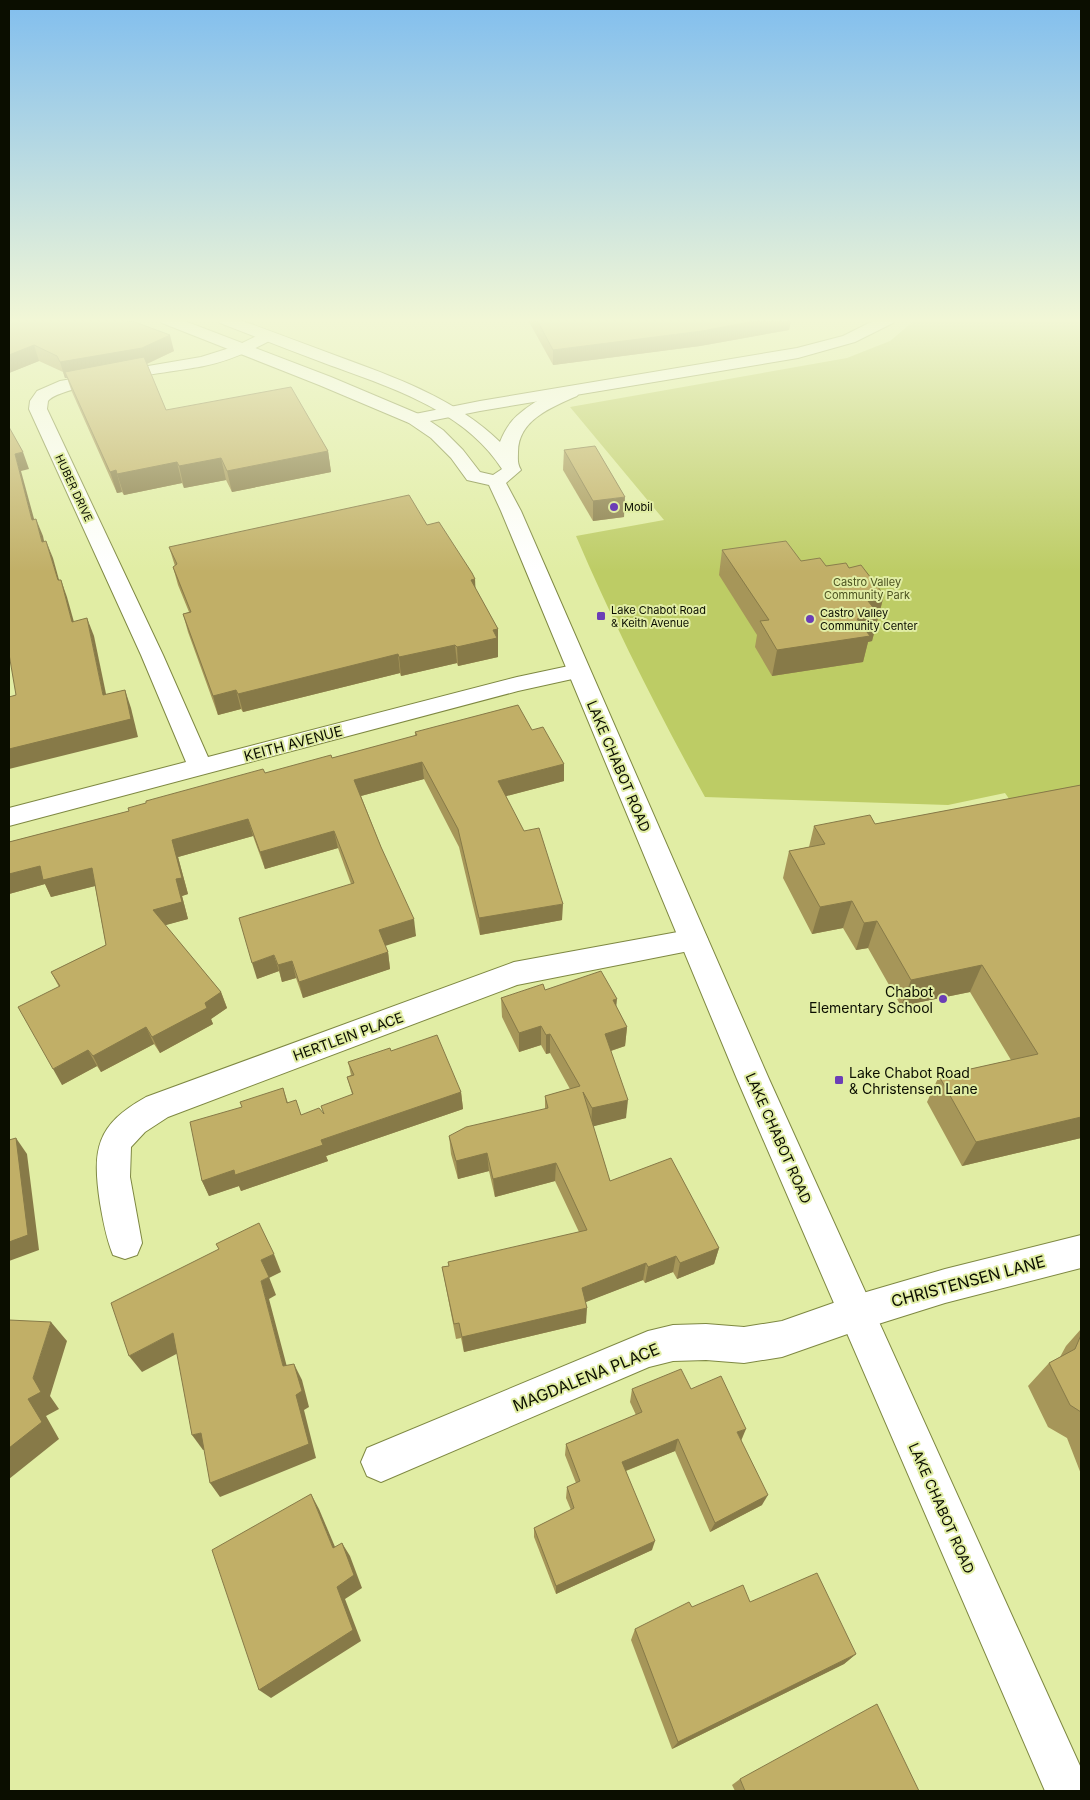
<svg xmlns="http://www.w3.org/2000/svg" width="1090" height="1800" font-family="Inter,sans-serif">
<style>
.green{fill:#bdcc65}
.lines{fill:none;stroke-linecap:round;stroke-linejoin:round}
.minor-casing{stroke:#7e8842;stroke-width:2}
.secondary-casing{stroke:#7e8842;stroke-width:2}
.minor{fill:#fff;fill-rule:evenodd}
.secondary{fill:#fff;fill-rule:evenodd}
.wall{fill:#a69659}
.shaded-wall{fill:#877a48}
.building{fill:#c1af67;stroke:#877a48}
.poi-dot{fill:#6b3eb6;stroke:#e1eda4;stroke-width:2}
.labels{text-anchor:middle;dominant-baseline:central;stroke-width:4;stroke-linejoin:round;paint-order:stroke}
.far-street-label{font-size:11px;fill:#0b0e00;stroke:#e1eda4}
.far-poi-label{font-size:11px;fill:#0b0e00;stroke:#e1eda4;text-anchor:start}
.far-park-label{font-size:11px;fill:#4c5320;stroke:#e1eda4}
.street-label{font-size:14px;fill:#0b0e00;stroke:#e1eda4}
.poi-label{font-size:14px;fill:#0b0e00;stroke:#e1eda4;text-anchor:end}
.near-street-label{font-size:16px;fill:#0b0e00;stroke:#e1eda4}
</style>
<rect width="100%" height="100%" fill="#e1eda4"/>
<path class="green" d="M915 320H1081V791L1012 803 1005 793 948 805 705 797C658 712 614 625 576 536L664 520 570 407 847 358 890 341Z"/>
<g class="lines">
<defs>
<g id="minor">
<path d="M875 320H895L893 323 855 342 798 358 480 411 415 424 409 423 406 419 409 415 415 414 480 401 797 348 843 336Z"/>
<path d="M267 331 273 333 275 336 273 339C251 351 229 361 204 366 176 372 62 384 48 401L47 409 163 655 208 757 517 677 578 664 586 666 589 671 586 676 518 691 9 826V808L186 762 141 655 29 409 30 401 37 391 60 381 201 357 236 346Z"/>
<path d="M694 929 704 932 708 940 704 948 517 985 168 1117 145 1132 131 1147 130 1177 142 1243 137 1255 125 1259 113 1255C106 1238 103 1220 100 1203 92 1149 96 1125 146 1097L514 962Z"/>
<path d="M1081 1235V1268L945 1303 856 1331 782 1357 744 1363 706 1360 673 1361 649 1367 381 1482 367 1476 361 1462 367 1448 648 1331 673 1325 706 1324 744 1327 782 1321 856 1295 945 1269Z"/>
</g>
<path id="secondary" d="M160 320H182L331 377 421 415 443 430 463 450 480 472 493 475 502 469C464 409 386 386 324 363 289 350 254 336 220 323L218 320H240C273 332 305 344 337 356 394 377 455 398 500 442 503 434 507 427 512 421 523 408 560 384 577 388L580 392 577 396C552 407 518 420 518 452 518 460 517 463 521 470L506 483 521 511 769 1079 1081 1768V1791H1045L737 1079 501 511 489 485 467 480 451 458 431 438 409 423 319 385 162 323Z"/>
</defs>
<use href="#minor" class="minor-casing"/>
<use href="#secondary" class="secondary-casing"/>
<use href="#minor" class="minor"/>
<use href="#secondary" class="secondary"/>
</g>
<g class="wall">
<path d="M9 320 174 351 147 364 166 410 328 451 331 472 232 492 226 480 184 488 182 483 124 495 122 492 117 493 72 392 67 378H65L63 372 39 361 9 373Z"/>
<path d="M528 320H791L789 330 700 346 553 365Z"/>
<path d="M564 450 624 517 593 521 563 470Z"/>
<path d="M427 525 475 579V588L498 629V657L458 666 457 663 401 676 400 673 243 712 241 709 218 715 188 632 183 614 189 612 178 585 173 567 175 566 169 547Z"/>
<path d="M722 550 801 561 826 566 849 568 884 595 872 641 868 642 863 662 772 676 755 647 757 635 719 575Z"/>
<path d="M532 730 564 764V781L506 796 562 920 480 935 459 847 424 779 361 796 416 936 385 945 388 952 390 969 303 998 296 978 282 982 279 971 257 979 351 884 338 848 265 869 253 836 178 857 188 894 182 896 188 919 165 925 221 992 227 1008 211 1019 213 1024 160 1053 154 1044 101 1072 97 1066 62 1085 59 987 51 972 106 945 95 886 51 897 45 884 9 894V842L129 811 265 773 332 758 415 736V732Z"/>
<path d="M1081 785V1138L962 1166 927 1102 939 1076 1011 1060 970 992 901 1006 868 948 856 950 843 928 812 934 783 878 789 851 809 847 814 826 875 824Z"/>
<path d="M545 990 616 1007 627 1027 625 1046 611 1051 626 1118 593 1126 610 1181 719 1248 714 1264 677 1279 673 1272 645 1283 643 1280 585 1302 586 1323 464 1352 461 1338 456 1339 442 1267 448 1266 579 1232 555 1181 495 1197 489 1171 458 1179 451 1154 449 1136 545 1109V1096L570 1089 550 1053 546 1054 541 1045 519 1052 502 1017 501 998Z"/>
<path d="M391 1051 461 1092 463 1109 326 1156 328 1161 241 1191 239 1186 209 1196 202 1181 242 1107 283 1088 288 1103 301 1115 323 1113 352 1094 347 1077 351 1075 348 1062Z"/>
<path d="M1081 1329V1474L1067 1438 1048 1427 1028 1386 1049 1363 1060 1357 1066 1346Z"/>
<path d="M632 1389H691L741 1440 762 1505 710 1532 675 1451 626 1471 652 1550 556 1594 534 1537V1528L571 1510 566 1498 567 1487 576 1483 565 1455 566 1444 636 1415 630 1402Z"/>
<path d="M750 1602 856 1654 844 1664 672 1749 631 1640 635 1629Z"/>
<path d="M740 1779 919 1791H735L732 1785Z"/>
</g>
<g class="shaded-wall">
<path d="M760 320H791L789 330 700 346 553 365V350Z"/>
<path d="M170 335 174 351 146 364 65 372 67 378H65L60 362Z"/>
<path d="M34 345 39 361 9 373V355Z"/>
<path d="M328 451 331 472 232 492 227 471Z"/>
<path d="M23 452 29 469 21 471 39 537 32 520 15 454Z"/>
<path d="M221 458 226 480 184 488 179 466Z"/>
<path d="M177 462 182 483 124 495 117 474Z"/>
<path d="M116 470 122 492 117 493 110 472Z"/>
<path d="M625 497 624 517 593 521V501Z"/>
<path d="M36 519 43 536 48 559 42 542Z"/>
<path d="M46 541 53 558 64 598 58 580Z"/>
<path d="M475 579 476 598 471 580Z"/>
<path d="M61 580 67 597 79 640 72 622Z"/>
<path d="M884 595 872 641 868 642 863 662 772 676 777 650 857 619 868 601Z"/>
<path d="M87 618 94 636 110 713 103 695Z"/>
<path d="M498 629V657L458 666 457 647 493 630Z"/>
<path d="M455 645 457 663 401 676 399 657Z"/>
<path d="M398 654 400 673 243 712 238 694Z"/>
<path d="M125 690 131 708 138 737 9 769V749Z"/>
<path d="M236 690 241 709 218 715 213 696Z"/>
<path d="M422 762 424 779 357 797 354 780Z"/>
<path d="M564 764V781L499 798 498 781Z"/>
<path d="M248 819 253 836 178 857 188 894 182 896 188 919 159 927 153 910 172 840Z"/>
<path d="M334 831 338 848 265 869 260 852Z"/>
<path d="M40 866 92 868 99 885 51 897 45 884 9 894V874Z"/>
<path d="M852 901 843 928 812 934 820 907Z"/>
<path d="M563 904 562 920 480 935 479 918Z"/>
<path d="M414 919 416 936 382 947 379 930Z"/>
<path d="M877 921 868 948 856 950 864 923Z"/>
<path d="M388 952 390 969 303 998 299 982Z"/>
<path d="M274 955 279 971 257 979 252 963Z"/>
<path d="M292 961 296 978 282 982 278 965Z"/>
<path d="M982 965 970 992 901 1006 911 980Z"/>
<path d="M221 992 227 1008 211 1019 213 1024 160 1053 152 1037Z"/>
<path d="M617 999 615 1019 613 1000Z"/>
<path d="M541 1026V1045L519 1052V1033Z"/>
<path d="M146 1027 154 1044 101 1072 93 1056Z"/>
<path d="M627 1027 625 1046 604 1053 605 1034Z"/>
<path d="M550 1034V1053L546 1054V1035Z"/>
<path d="M88 1050 97 1066 62 1085 53 1069Z"/>
<path d="M461 1092 463 1109 326 1156 328 1161 241 1191 239 1186 209 1196 202 1181Z"/>
<path d="M628 1100 626 1118 591 1127 592 1108Z"/>
<path d="M1081 1117V1138L962 1166 976 1142Z"/>
<path d="M16 1138 27 1154 39 1250 9 1261V1242Z"/>
<path d="M487 1153 489 1171 458 1179 456 1161Z"/>
<path d="M556 1163 555 1181 495 1197 493 1179Z"/>
<path d="M719 1248 714 1264 677 1279 680 1263Z"/>
<path d="M274 1254 281 1272 269 1278 261 1260Z"/>
<path d="M676 1256 673 1272 645 1283 648 1267Z"/>
<path d="M646 1263 643 1280 581 1304 582 1288Z"/>
<path d="M269 1277 276 1295 269 1299 291 1382 283 1366 261 1281Z"/>
<path d="M587 1308 586 1323 464 1352 462 1337Z"/>
<path d="M51 1322 67 1341 50 1396 59 1409 46 1416 59 1439 9 1479V1448L28 1399 33 1378Z"/>
<path d="M173 1333 184 1350 142 1372 129 1356Z"/>
<path d="M294 1364 302 1380 309 1407 304 1410 316 1458 220 1497 210 1483 296 1395Z"/>
<path d="M746 1429 741 1441 737 1432Z"/>
<path d="M201 1433 212 1448 203 1450 192 1435Z"/>
<path d="M678 1439 675 1451 620 1473 622 1462Z"/>
<path d="M311 1494 319 1509 341 1561 333 1548Z"/>
<path d="M768 1495 762 1505 710 1532 715 1523Z"/>
<path d="M655 1541 652 1550 556 1594V1586Z"/>
<path d="M342 1543 350 1556 362 1588 345 1599 361 1641 271 1698 259 1690 337 1587Z"/>
<path d="M856 1654 844 1664 672 1749 678 1742Z"/>
</g>
<g class="building">
<path d="M9 320H124L128 322 132 321 170 335 142 348 60 362 57 356 34 345 9 355Z"/>
<path d="M537 320H760L702 331 553 350Z"/>
<path d="M144 357 166 410 291 387 328 451 227 471 221 458 179 466 177 462 117 474 116 470 110 472 65 372Z"/>
<path d="M9 427 23 452 15 454 32 520 36 519 42 542 46 541 58 580H61L72 622 87 618 103 695 125 690 131 719 9 749V697L16 695 9 654Z"/>
<path d="M595 446 625 497 593 501 564 450Z"/>
<path d="M409 495 427 525 439 522 472 573 475 579 471 580 498 629 493 630 497 638 457 647 455 645 399 657 398 654 238 694 236 690 213 696 183 614 191 612 173 567 177 564 169 547Z"/>
<path d="M786 541 801 561 820 558 826 566 846 563 849 568 861 565 884 595 868 601 879 615 857 619 870 636 777 650 760 621 769 620 722 550Z"/>
<path d="M518 705 532 730 543 727 564 764 498 781 524 831 539 828 563 904 479 918 458 829 422 762 354 780 381 847 414 919 379 930 388 952 299 982 292 961 278 965 274 955 252 963 239 918 354 883 334 831 260 852 248 819 172 840 182 878 176 879 182 902 153 910 221 992 205 1003 207 1008 152 1037 146 1027 93 1056 88 1050 53 1069 18 1007 60 986 51 972 106 945 92 868 43 880 40 866 9 874V842L129 811 128 808 146 803V801L263 769 265 773 331 755 332 758 417 735 415 732Z"/>
<path d="M1081 785V1117L976 1142 939 1076 1038 1054 982 965 911 980 877 921 864 923 852 901 820 907 789 851 825 844 814 826 870 815 875 824Z"/>
<path d="M601 971 617 999 613 1000 627 1027 605 1034 628 1100 592 1108 583 1092 610 1181 671 1158 719 1248 680 1263 676 1256 648 1267 646 1263 582 1288 587 1308 462 1337 459 1323 454 1324 442 1267 449 1266 448 1262 587 1230 556 1163 493 1179 487 1153 456 1161 449 1136 466 1127 548 1108 545 1096 580 1086 550 1034 546 1035 541 1026 519 1033 501 998 543 984 545 990Z"/>
<path d="M437 1035 461 1092 321 1140 323 1145 235 1175 234 1170 202 1181 190 1122 242 1107 240 1102 283 1088 287 1103 296 1100 301 1115 319 1108 324 1114 321 1106 353 1094 347 1077 354 1075 348 1062 390 1048 391 1051Z"/>
<path d="M16 1138 28 1235 9 1242V1140Z"/>
<path d="M259 1223 274 1254 261 1260 269 1277 261 1281 283 1366 294 1364 302 1391 296 1395 309 1444 210 1483 201 1433 192 1435 173 1333 129 1356 111 1303 219 1249 216 1244Z"/>
<path d="M9 1320 51 1322 33 1378 41 1392 28 1399 42 1422 9 1448Z"/>
<path d="M1081 1335V1412L1070 1405 1049 1363 1075 1349Z"/>
<path d="M681 1369 691 1389 721 1376 746 1429 737 1432 768 1495 715 1523 678 1439 622 1462 655 1541 556 1586 534 1528 574 1508 567 1487 580 1481 566 1444 642 1412 632 1389Z"/>
<path d="M311 1494 333 1548 342 1543 354 1575 337 1587 353 1630 259 1690 212 1550Z"/>
<path d="M817 1573 856 1654 678 1742 635 1629 689 1602 692 1607 743 1585 750 1602Z"/>
<path d="M877 1704 919 1791H745L740 1779Z"/>
</g>
<linearGradient id="sky" x2="0" y2="1"><stop stop-color="#81beee"/><stop offset="0.56" stop-color="#f2f7d6"/><stop offset="1" stop-color="#f2f7d6" stop-opacity="0"/></linearGradient>
<rect width="1090" height="572" fill="url(#sky)"/>
<g class="poi-dot">
<circle cx="614" cy="507" r="5"/>
<rect x="596" y="611" width="10" height="10" rx="2.5"/>
<circle cx="810" cy="619" r="5"/>
<circle cx="943" cy="999" r="5"/>
<rect x="834" y="1075" width="10" height="10" rx="2.5"/>
</g>
<g class="labels">
<g class="far-street-label">
<text transform="translate(74 488) rotate(65)">HUBER DRIVE</text>
</g>
<g class="far-poi-label">
<text x="624" y="507">Mobil</text>
<text x="611" y="610">Lake Chabot Road<tspan x="611" dy="13">&amp; Keith Avenue</tspan></text>
<text x="820" y="613">Castro Valley<tspan x="820" dy="13">Community Center</tspan></text>
</g>
<g class="far-park-label">
<text x="867" y="582">Castro Valley<tspan x="867" dy="13">Community Park</tspan></text>
</g>
<g class="street-label">
<text transform="translate(293 743) rotate(-15)">KEITH AVENUE</text>
<text transform="translate(619 766) rotate(67)">LAKE CHABOT ROAD</text>
<text transform="translate(348 1036) rotate(-20)">HERTLEIN PLACE</text>
<text transform="translate(779 1138) rotate(66)">LAKE CHABOT ROAD</text>
<text transform="translate(942 1508) rotate(66)">LAKE CHABOT ROAD</text>
</g>
<g class="poi-label">
<text x="933" y="991">Chabot<tspan x="933" dy="16">Elementary School</tspan></text>
<text x="849" y="1072" text-anchor="start">Lake Chabot Road<tspan x="849" dy="16">&amp; Christensen Lane</tspan></text>
</g>
<g class="near-street-label">
<text transform="translate(968 1281) rotate(-15)">CHRISTENSEN LANE</text>
<text transform="translate(586 1377) rotate(-22)">MAGDALENA PLACE</text>
</g>
</g>
<rect width="1090" height="1800" fill="none" stroke="#0b0e00" stroke-width="20"/>
</svg>
